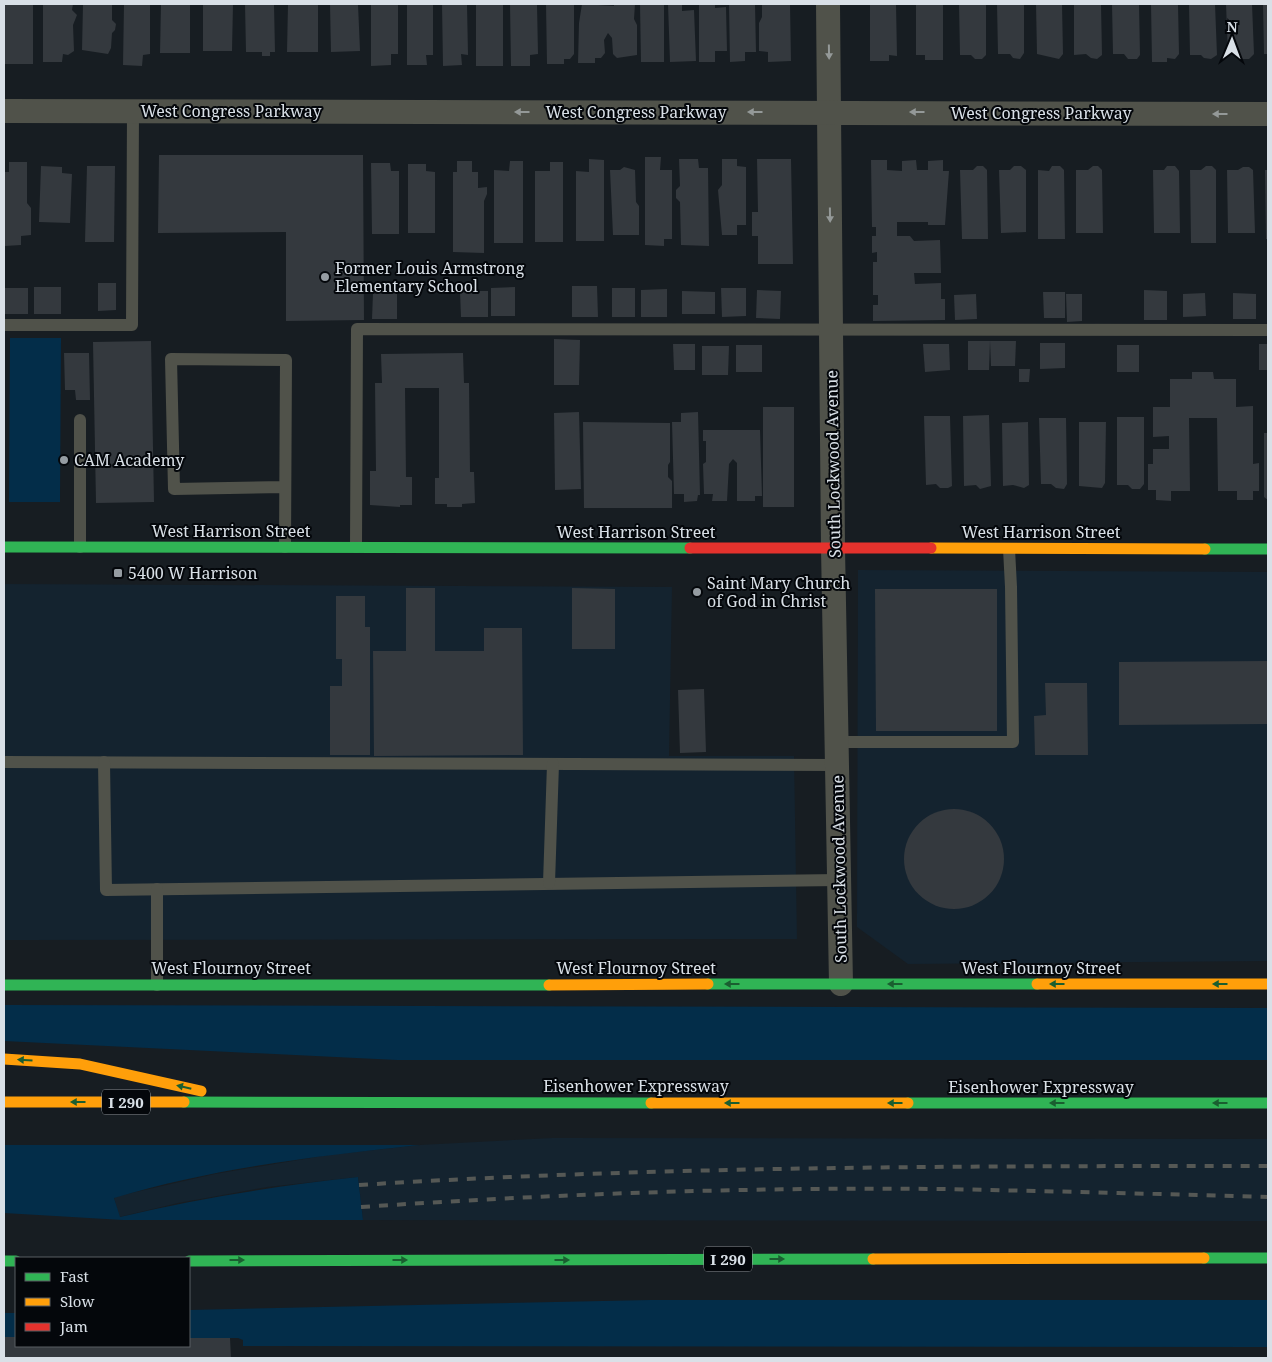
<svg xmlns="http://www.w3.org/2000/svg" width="1272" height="1362" font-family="'Noto Serif',serif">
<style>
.built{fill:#14232f}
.green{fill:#032d49}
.building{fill:#34393e}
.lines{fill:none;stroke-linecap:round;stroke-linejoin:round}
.lane{stroke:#50524a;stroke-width:12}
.street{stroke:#50524a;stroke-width:24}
.fast{stroke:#30b455;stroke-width:11}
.slow{stroke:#ff9f0a;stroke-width:11}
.jam{stroke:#e5322d;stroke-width:11}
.rail{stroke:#555855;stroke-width:4;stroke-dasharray:9 9;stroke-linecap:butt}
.oneway{fill:#949998}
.oneway2{fill:#1a5e30}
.poi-dot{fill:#959ca2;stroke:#04070b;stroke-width:2}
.labels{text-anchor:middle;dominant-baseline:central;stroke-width:4;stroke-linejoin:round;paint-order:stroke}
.shield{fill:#04070b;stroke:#999fa5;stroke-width:1}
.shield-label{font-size:15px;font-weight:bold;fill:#d9e0e7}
.street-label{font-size:16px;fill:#d9e0e7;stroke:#04070b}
.poi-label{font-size:16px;fill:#d9e0e7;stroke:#04070b;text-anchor:start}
</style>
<rect width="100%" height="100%" fill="#171d22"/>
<g class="built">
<path d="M858 570 1268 572V961L908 964 857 927Z"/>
<path d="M4 584 672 587 669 756H794L797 939 4 940Z"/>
<path d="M553 1138 1268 1139V1221L363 1220 358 1177 267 1187 178 1203 119 1217 114 1197 215 1174 328 1155 420 1145Z"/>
</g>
<g class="green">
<path d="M10 338H61L60 502H9Z"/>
<path d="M4 1005 1268 1008V1060H397L4 1041Z"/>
<path d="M4 1145H420C318 1156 213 1168 114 1198L120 1217C200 1198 276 1186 358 1177L363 1220H123L4 1213Z"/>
<path d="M650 1300H1268V1347L243 1346V1340L238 1338H189V1310Z"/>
<rect x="4" y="1313" width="12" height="24"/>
</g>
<g class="building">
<rect x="4" y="4" width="29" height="60"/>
<path d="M43 4H73L72 10 77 15 73 25 74 51 68 55 63 54 62 62H43Z"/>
<path d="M83 4H112V20L116 24 115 30 112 33 111 48 108 54 82 50Z"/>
<path d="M124 4H150V54L143 55 142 66 123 65Z"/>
<path d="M161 4H190V53H160Z"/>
<path d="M203 4H233L232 51H203Z"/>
<path d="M245 4H274L275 52H270V56H262V52H246Z"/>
<path d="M288 4H318V52H287Z"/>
<path d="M330 4H358L360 51 331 52Z"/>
<path d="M371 4H398V54H391V65L371 66Z"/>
<path d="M407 4H433V55H426L427 65H407Z"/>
<path d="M442 4H467L468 55 461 54 462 65 443 66Z"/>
<rect x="476" y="4" width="27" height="62"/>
<path d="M510 4H537L538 54 530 55V66H511Z"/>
<path d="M546 4H574V54L570 59H564V64H547Z"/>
<path d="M582 4 614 6V4H635L634 19 637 25V55L617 58 613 54 612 38 608 33 604 40 605 53 601 58H595V63H578L579 23Z"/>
<path d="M640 4H664V62H641Z"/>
<path d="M668 4H682V11L694 10 696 61 670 62Z"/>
<path d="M699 4H715V8L726 7 727 51H715V62H699Z"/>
<path d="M729 4H755L756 52H745V61L730 62Z"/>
<path d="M762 4H790L791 61 768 62V52L759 51V23L762 17Z"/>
<path d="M870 4H896L897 56 889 55V61H870Z"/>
<path d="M916 4H943V60H925V55H916Z"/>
<path d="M959 4H986V55L982 59H975L971 55H960Z"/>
<path d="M997 4H1024V53L1020 59 1013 58 1010 54H998Z"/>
<path d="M1036 4H1062L1063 54 1059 59 1037 54Z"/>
<path d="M1074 4H1101L1102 55 1097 59 1091 58 1086 54 1074 55Z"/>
<path d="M1112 4H1139L1140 55 1137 59H1128L1124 54H1113Z"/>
<path d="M1151 4H1178L1179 54 1175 59 1167 58V62H1152Z"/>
<path d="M1189 4H1215L1217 55 1211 59 1204 58 1201 55H1190Z"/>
<path d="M1226 4H1252L1254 54 1249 59H1241L1237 54H1228Z"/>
<path d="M1263 4H1268V54H1264Z"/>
<path d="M159 155H363L364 320 286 321V232L158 233Z"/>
<path d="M645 157H661L660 170H672V239H664V246L645 245Z"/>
<path d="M589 159 604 160V241H576V171L589 172Z"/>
<path d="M679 159H698L699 168H708L709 246 681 245 680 202 676 198V190L680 186Z"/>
<path d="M722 159H737V166L746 167V225H737V235H722L718 190 722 185Z"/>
<path d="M757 159H791L793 264H758V236H752V212H758Z"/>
<path d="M871 160H887V170L902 171V161L916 160 917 170H928V161L943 160V171H949L945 225H928V222H897V236H910L914 241 940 240 941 273H914L915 284 941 283V299H945V320L873 321V305H878V295H873V262H877V252L872 253V236H876V227H872Z"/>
<path d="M457 161H472V172H478V188L487 187V194L484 201V253L453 252V172H457Z"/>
<path d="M510 161H523V243H494V170L509 171Z"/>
<path d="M9 162H27V203L31 208V235L21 236V245L5 246 4 172H9Z"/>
<path d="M550 162H563V242H535V171H550Z"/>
<path d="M371 163H390L391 171H399V234H372Z"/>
<path d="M408 164H426V171L435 172V233H408Z"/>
<path d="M41 166 62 167V173L72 174 70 223 39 222Z"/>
<path d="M87 166H115L114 242H85Z"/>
<path d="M977 166H983L987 170 988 239H962L960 170H973Z"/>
<path d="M1014 166H1021L1026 170V232L1001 233 999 170H1010Z"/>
<path d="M1052 166H1060L1064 170 1065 239H1038V170L1049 171Z"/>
<path d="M1093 166H1098L1102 170 1103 233H1076V170H1088Z"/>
<path d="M1167 166H1175L1179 171 1180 233H1154L1153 170H1164Z"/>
<path d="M1206 166H1212L1216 170V243H1191L1190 170H1201Z"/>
<path d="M624 167 635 170 636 202 639 206V235H613L610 170H620Z"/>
<path d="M1243 167H1249L1253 170 1255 233H1228L1227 170H1238Z"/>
<path d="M1265 170H1268V239H1266Z"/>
<path d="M98 283H116V310L98 311Z"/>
<path d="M572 286H597L598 317H572Z"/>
<rect x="34" y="287" width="27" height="27"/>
<path d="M515 287V316H491V288Z"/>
<rect x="4" y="288" width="24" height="26"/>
<rect x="612" y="288" width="23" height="29"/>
<path d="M721 288H746V316L722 317Z"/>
<path d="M667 289V317H641V290Z"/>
<path d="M757 290 781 291 780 319 756 318Z"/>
<path d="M1144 290 1167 291V320H1144Z"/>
<path d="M460 291H488V317H461Z"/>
<path d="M682 291 715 292V314H682Z"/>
<path d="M1043 292H1065V318H1044Z"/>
<path d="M373 293H397V319H372Z"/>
<path d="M1205 293 1206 316 1183 317V294Z"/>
<path d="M1233 293 1256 294V319H1233Z"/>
<path d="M976 294 977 319 955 320 954 295Z"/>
<path d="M1066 294H1082V321L1067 322Z"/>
<path d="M554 339 580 340 579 385H554Z"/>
<path d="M151 341 154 502 96 503 93 342Z"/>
<path d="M968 341H990L989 370H968Z"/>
<path d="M990 341H1016L1015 366H991Z"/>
<path d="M1040 343H1065V368L1040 369Z"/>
<path d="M673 344H695V370H674Z"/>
<path d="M923 344H949L950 370 925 372Z"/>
<rect x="1259" y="344" width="9" height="26"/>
<rect x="736" y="345" width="26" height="27"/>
<rect x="1117" y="345" width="22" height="27"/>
<path d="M702 346H729L728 375H702Z"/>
<path d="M64 353H89L90 400H76L75 390H65Z"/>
<path d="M463 353 464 383H469L470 472H474L475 503 462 504V507H447V504H435V478H439V388H405L406 477H412V505H400V507L370 505V471H376L375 383H382L381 354Z"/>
<path d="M1019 369H1030L1029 382H1019Z"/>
<path d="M1192 372H1213L1214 379H1236V407L1253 406V464L1259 463V491H1253V500H1237V491H1218L1217 418H1189L1190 491H1171V501L1156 500V490H1148V464H1153V449H1169V436L1153 437V407H1170V379H1192Z"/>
<rect x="763" y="407" width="31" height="100"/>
<path d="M579 412 581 489 555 490 554 413Z"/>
<path d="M698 412 700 495H698L697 501 684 502V494H674L672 422H681V413Z"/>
<path d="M989 415 991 486 980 489 976 485 964 486 963 416Z"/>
<path d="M924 416H950L952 486 948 488H940L936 484 926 485Z"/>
<path d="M1117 417H1144V484L1140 489H1132L1128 485H1117Z"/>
<path d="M1039 418H1066L1067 484 1064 489 1056 488 1051 484H1041Z"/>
<path d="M583 422 670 423V462L668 465V477L672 481V508H584Z"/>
<path d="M1028 422 1029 485 1024 488 1013 485 1003 486 1002 423Z"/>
<path d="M1079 422H1106L1105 483 1102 488 1079 486Z"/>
<path d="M703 430H760L762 496H755V501H737V463L733 459 729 464 727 501H712L713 494H704L703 464 706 462V441H703Z"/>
<path d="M1264 433H1268V500L1264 497Z"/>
<path d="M406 588H435V651H484V628H522L523 755 374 756 373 651H406Z"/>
<path d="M572 588 615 589V649H572Z"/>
<path d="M875 589H997V731H876Z"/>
<path d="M336 596H365V627H370V755H330V686H342V659H336Z"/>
<path d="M1268 661V724L1119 725V662Z"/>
<path d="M1045 683H1087L1088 755H1035L1034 716 1046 715Z"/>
<path d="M704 689 706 752 680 753 678 690Z"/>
<circle cx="954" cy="859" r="50"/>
<path d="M4 1337H16V1346H189V1338H230L231 1358H4Z"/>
</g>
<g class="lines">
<g class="lane">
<path d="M4 325H132L133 111"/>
<path d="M80 420V547"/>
<path d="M284 487 174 489 171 359 286 360 285 547"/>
<path d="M356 547 357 329 1268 330"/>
<path d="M837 742H1013L1011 587 1009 549"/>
<path d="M4 762 837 765"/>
<path d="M104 762 106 890 839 880"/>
<path d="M549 883 553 764"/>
<path d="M157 985V889"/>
</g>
<g class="street">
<path d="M828 4 833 548 841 984"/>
<path d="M4 111 1268 114"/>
</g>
<g class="fast">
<path d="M4 547 690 548"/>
<path d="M1205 549H1268"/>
<path d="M708 984H1037"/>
<path d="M4 985H549"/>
<path d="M184 1102 651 1103"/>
<path d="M908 1103H1268"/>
<path d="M1204 1258H1268"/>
<path d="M4 1261H16"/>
<path d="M189 1261 873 1259"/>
</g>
<g class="slow">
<path d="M931 548 1205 549"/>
<path d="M1037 984H1268"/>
<path d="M549 985 708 984"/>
<path d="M4 1059 80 1064 201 1091"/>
<path d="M4 1102H184"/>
<path d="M651 1103H908"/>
<path d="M873 1259 1204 1258"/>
</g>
<path class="jam" d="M690 548H931"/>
<g class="rail">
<path d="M359 1185C662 1166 965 1166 1268 1166"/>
<path d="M361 1207C554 1194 747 1187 940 1189 1049 1191 1159 1194 1268 1197"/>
</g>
</g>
<defs><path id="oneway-solid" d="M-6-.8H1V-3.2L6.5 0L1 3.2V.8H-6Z" transform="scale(1.25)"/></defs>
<g class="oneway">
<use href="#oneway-solid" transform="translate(829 52) rotate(89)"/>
<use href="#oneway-solid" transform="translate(522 112) rotate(-180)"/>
<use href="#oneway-solid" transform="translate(755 112) rotate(-180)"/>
<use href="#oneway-solid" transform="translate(917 112) rotate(-180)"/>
<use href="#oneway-solid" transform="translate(1220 114) rotate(-180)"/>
<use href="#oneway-solid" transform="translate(830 215) rotate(89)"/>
</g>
<g class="oneway2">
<use href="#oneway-solid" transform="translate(732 984) rotate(180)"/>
<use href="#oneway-solid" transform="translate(895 984) rotate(-180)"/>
<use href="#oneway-solid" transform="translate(1057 984) rotate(-180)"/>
<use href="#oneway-solid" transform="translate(1220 984) rotate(-180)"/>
<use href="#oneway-solid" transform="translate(25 1060) rotate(-177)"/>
<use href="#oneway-solid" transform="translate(184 1087) rotate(-167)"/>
<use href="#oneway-solid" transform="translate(78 1102) rotate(-180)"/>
<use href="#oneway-solid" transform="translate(732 1103) rotate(-180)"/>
<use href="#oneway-solid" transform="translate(895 1103) rotate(-180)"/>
<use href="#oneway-solid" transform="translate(1057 1103) rotate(-180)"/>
<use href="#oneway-solid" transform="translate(1220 1103) rotate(-180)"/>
<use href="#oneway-solid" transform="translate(777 1259)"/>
<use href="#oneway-solid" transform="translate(237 1260)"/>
<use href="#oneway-solid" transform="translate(400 1260)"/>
<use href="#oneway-solid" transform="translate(562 1260)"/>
</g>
<g class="poi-dot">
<circle cx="325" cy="277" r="5"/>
<circle cx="64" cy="460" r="5"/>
<rect x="113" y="568" width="10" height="10" rx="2.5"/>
<circle cx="697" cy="592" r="5"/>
</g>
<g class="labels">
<g class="shield">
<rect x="102" y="1089.5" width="48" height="25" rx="4"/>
<rect x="704" y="1246.5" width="48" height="25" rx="4"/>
</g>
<g class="shield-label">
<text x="126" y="1102">I 290</text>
<text x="728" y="1259">I 290</text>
</g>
<g class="street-label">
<text x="231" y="111">West Congress Parkway</text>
<text x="636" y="112">West Congress Parkway</text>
<text x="1041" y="113">West Congress Parkway</text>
<text transform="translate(833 464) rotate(-91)">South Lockwood Avenue</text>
<text x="231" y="531">West Harrison Street</text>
<text x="636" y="532">West Harrison Street</text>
<text x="1041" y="532">West Harrison Street</text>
<text transform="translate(839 869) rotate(-91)">South Lockwood Avenue</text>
<text x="231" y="968">West Flournoy Street</text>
<text x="636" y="968">West Flournoy Street</text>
<text x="1041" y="968">West Flournoy Street</text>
<text x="636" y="1086">Eisenhower Expressway</text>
<text x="1041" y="1087">Eisenhower Expressway</text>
</g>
<g class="poi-label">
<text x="335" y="268">Former Louis Armstrong<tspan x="335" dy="18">Elementary School</tspan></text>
<text x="74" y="460">CAM Academy</text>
<text x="128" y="573">5400 W Harrison</text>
<text x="707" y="583">Saint Mary Church<tspan x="707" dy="18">of God in Christ</tspan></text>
</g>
</g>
<rect width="1272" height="1362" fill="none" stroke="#d9e0e7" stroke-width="10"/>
<rect x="15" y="1257" width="175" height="90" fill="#04070b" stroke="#595e63"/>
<rect x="25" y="1273" width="25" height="8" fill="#30b455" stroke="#595e63"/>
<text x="60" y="1282" font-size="15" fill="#d9e0e7">Fast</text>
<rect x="25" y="1298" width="25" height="8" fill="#ff9f0a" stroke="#595e63"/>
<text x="60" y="1307" font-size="15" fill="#d9e0e7">Slow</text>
<rect x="25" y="1323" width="25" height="8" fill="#e5322d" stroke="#595e63"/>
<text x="60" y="1332" font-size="15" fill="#d9e0e7">Jam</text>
<g transform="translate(1232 40) rotate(1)" stroke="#04070b" stroke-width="4" paint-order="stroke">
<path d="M0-4L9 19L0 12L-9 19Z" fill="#d9e0e7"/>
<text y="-8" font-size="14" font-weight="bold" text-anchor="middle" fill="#d9e0e7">N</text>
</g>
</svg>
